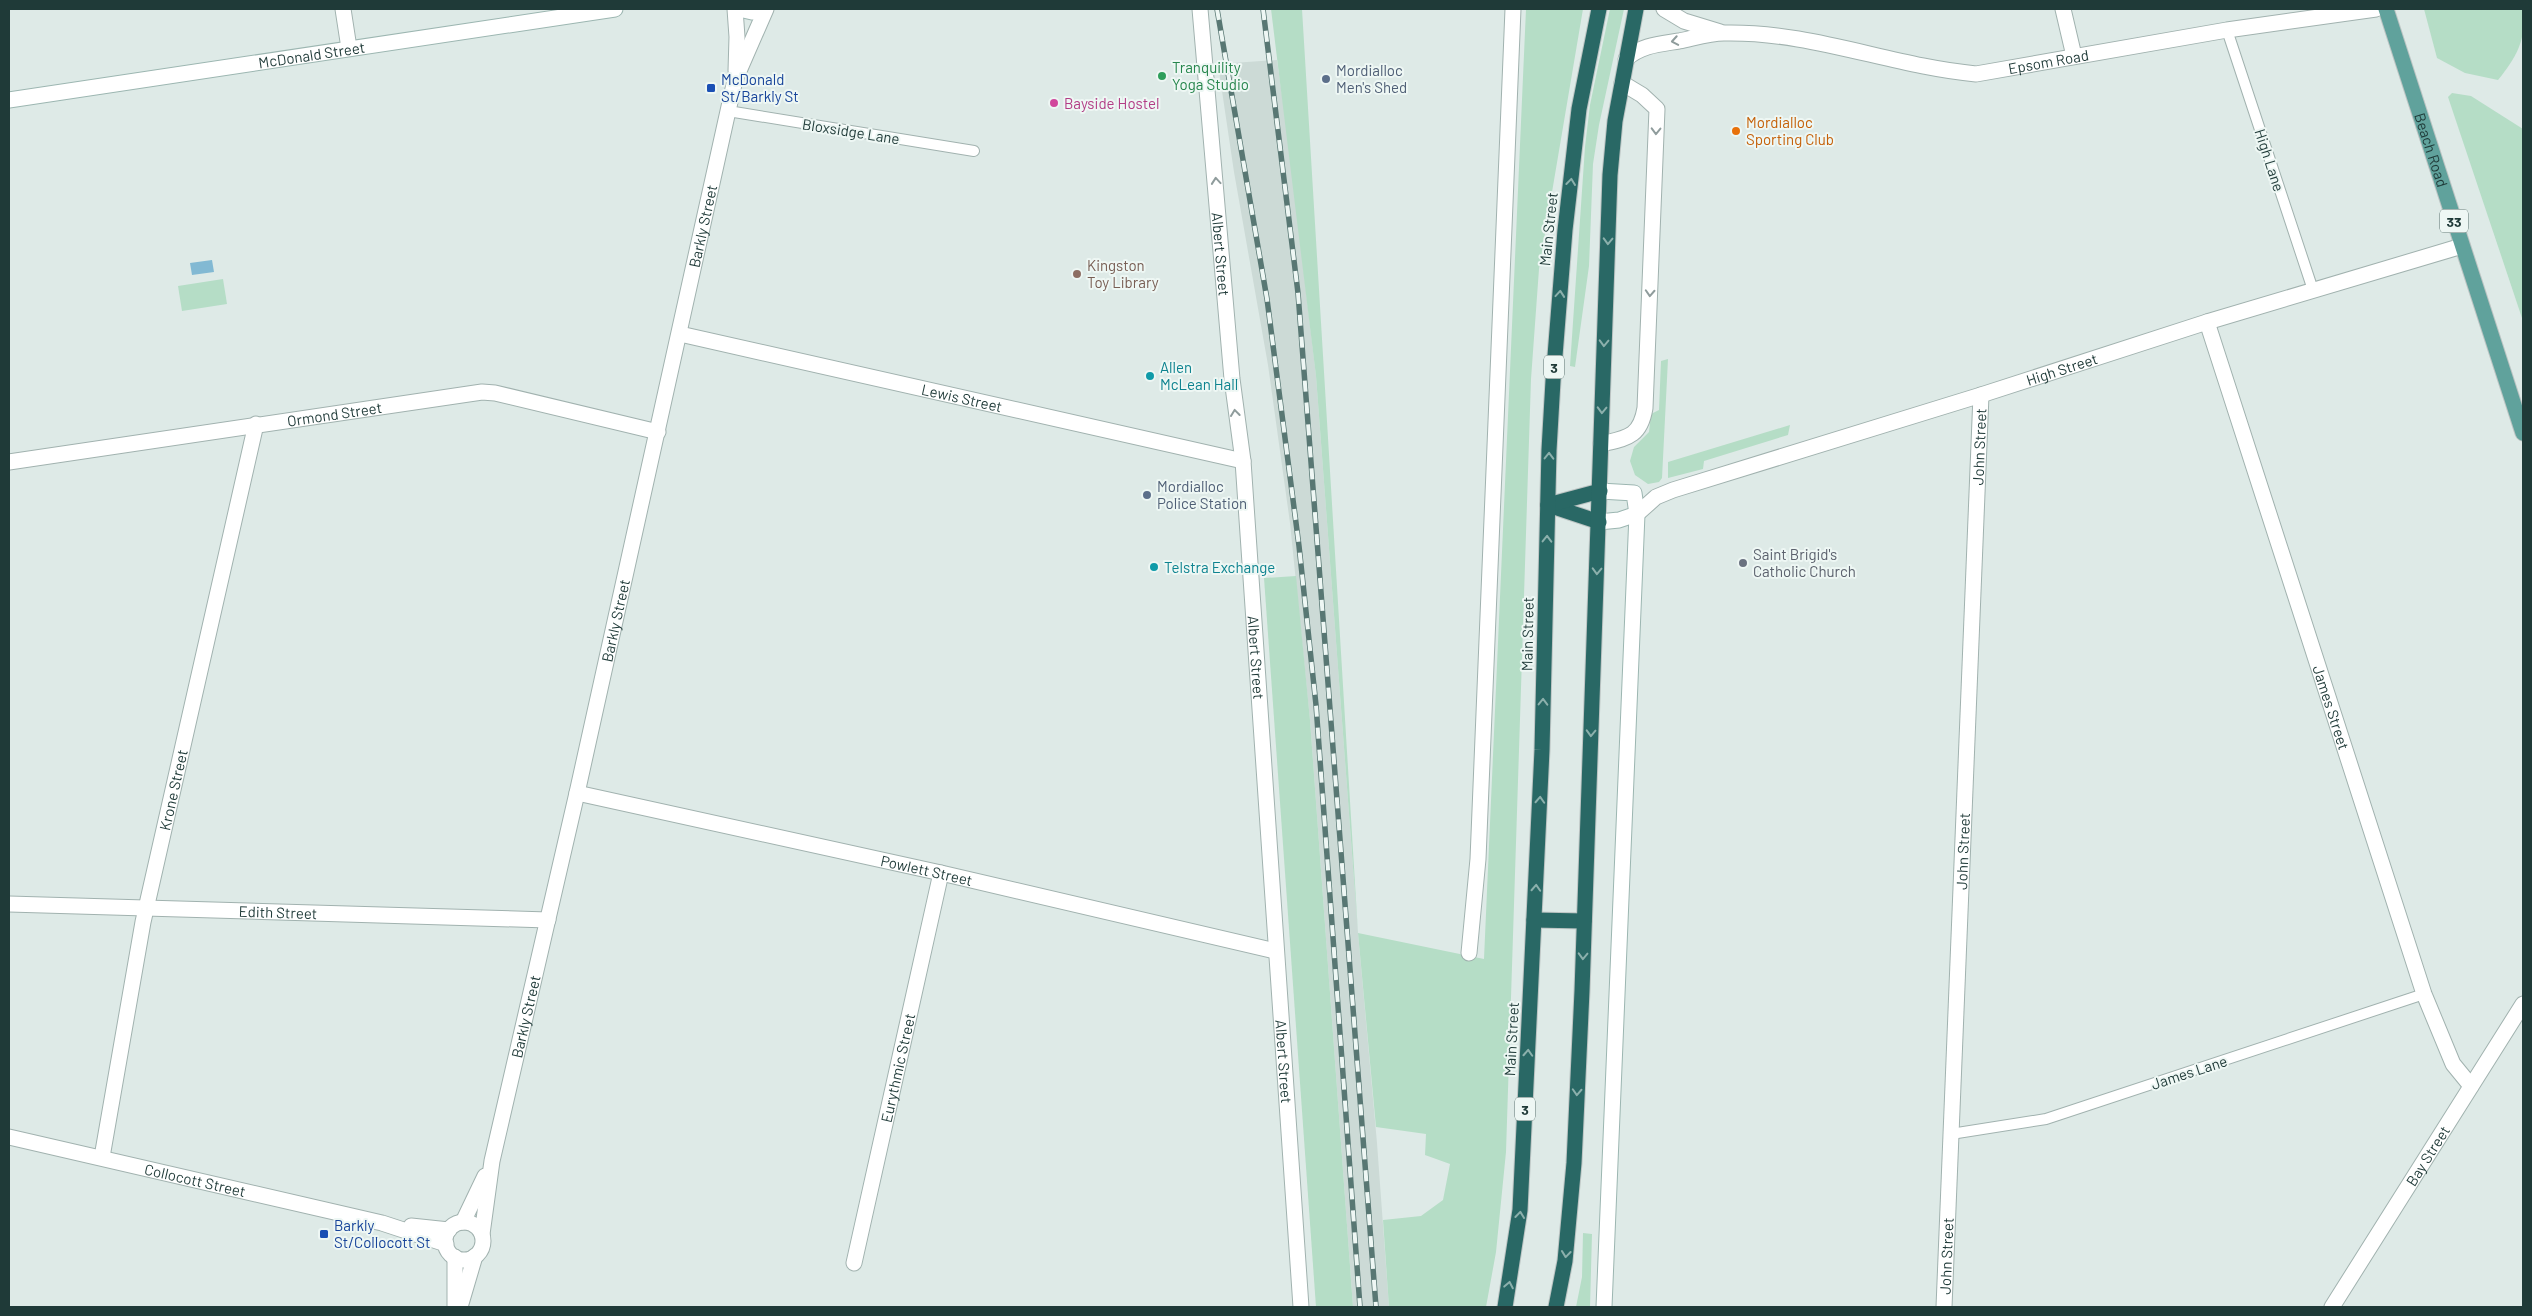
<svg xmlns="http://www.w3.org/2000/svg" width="2532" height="1316" font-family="Barlow,sans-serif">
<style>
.built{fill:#ccdad6}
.green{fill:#b5ddc6}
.water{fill:#82b9d3}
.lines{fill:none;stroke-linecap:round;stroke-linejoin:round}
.lane-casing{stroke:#a1b2af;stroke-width:12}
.street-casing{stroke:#a1b2af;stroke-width:17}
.secondary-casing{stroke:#9cb6b1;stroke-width:17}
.primary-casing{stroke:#bcc4c3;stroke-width:17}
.highway-casing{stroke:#bcc4c3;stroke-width:17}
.lane{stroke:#fff;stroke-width:10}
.street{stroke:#fff;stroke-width:15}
.secondary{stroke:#fff;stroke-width:15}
.primary{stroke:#60a29c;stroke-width:15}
.highway{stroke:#296865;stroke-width:15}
.rail-casing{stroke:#587773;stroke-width:5.5}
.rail{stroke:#eef7f4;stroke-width:4;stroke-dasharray:11;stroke-linecap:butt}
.oneway{stroke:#8f9c9c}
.oneway2{stroke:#8cb0ac}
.leisure-dot{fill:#2e9e5b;stroke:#eef7f4;stroke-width:2}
.service-dot{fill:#5c6f8a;stroke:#eef7f4;stroke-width:2}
.transit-dot{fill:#1a4fb4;stroke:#eef7f4;stroke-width:2}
.hotel-dot{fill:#d1479c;stroke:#eef7f4;stroke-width:2}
.food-dot{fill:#e8710a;stroke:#eef7f4;stroke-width:2}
.education-dot{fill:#8d6e63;stroke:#eef7f4;stroke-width:2}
.culture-dot{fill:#0f9aa8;stroke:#eef7f4;stroke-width:2}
.worship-dot{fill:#6b7280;stroke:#eef7f4;stroke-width:2}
.labels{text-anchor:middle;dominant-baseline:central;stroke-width:4;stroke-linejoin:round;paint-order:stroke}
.shield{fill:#eef7f4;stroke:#5d7370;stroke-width:1}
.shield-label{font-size:14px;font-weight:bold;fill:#1f3a38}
.street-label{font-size:15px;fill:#1f3a38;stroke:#eef7f4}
.leisure-label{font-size:15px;fill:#27864d;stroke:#eef7f4;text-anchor:start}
.service-label{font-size:15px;fill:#4e5e75;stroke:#eef7f4;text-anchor:start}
.transit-label{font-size:15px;fill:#164399;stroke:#eef7f4;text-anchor:start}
.hotel-label{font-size:15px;fill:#b23c85;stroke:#eef7f4;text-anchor:start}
.food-label{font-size:15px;fill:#c56008;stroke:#eef7f4;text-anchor:start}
.education-label{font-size:15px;fill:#785e54;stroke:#eef7f4;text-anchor:start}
.culture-label{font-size:15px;fill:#0d838f;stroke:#eef7f4;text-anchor:start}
.worship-label{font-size:15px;fill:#5b616d;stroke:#eef7f4;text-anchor:start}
</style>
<rect width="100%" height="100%" fill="#deeae7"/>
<path class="built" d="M1277 60 1288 137 1316 376 1358 933 1377 1143 1389 1307H1353L1310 720 1290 523 1268 365 1234 172 1218 64Z"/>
<g class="green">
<path d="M1271 9H1302L1358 933 1484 959 1526 9H1583L1539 269 1531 379 1506 1152 1496 1252 1486 1307H1389L1383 1220 1421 1216 1443 1200 1450 1164 1425 1155 1426 1134 1376 1127 1358 933 1316 376Z"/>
<path d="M1610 9H1624L1599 125 1593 164 1589 266 1575 367 1570 366 1585 147 1590 105Z"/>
<path d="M2424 9H2523C2527 39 2516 58 2498 80L2465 73 2437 58Z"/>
<path d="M2452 93 2471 96 2523 129V321L2448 97Z"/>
<path d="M223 279 227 304 182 311 178 286Z"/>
<path d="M1668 359 1662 478 1659 482 1648 484 1635 475 1630 461 1634 447 1649 432 1651 414 1659 410 1661 361Z"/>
<path d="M1790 425 1788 435 1704 461 1703 469 1668 478V462Z"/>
<path d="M1296 576 1310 720 1353 1307H1316L1264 578Z"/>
<path d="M1583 1233 1592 1234 1590 1307H1576L1582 1277Z"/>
</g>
<path class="water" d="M212 260 214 272 192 275 190 263Z"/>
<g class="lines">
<defs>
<g id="lane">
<path d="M2227 30 2313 290"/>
<path d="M728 111 974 151"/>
<path d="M1951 1134 2046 1119 2424 994"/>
</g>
<g id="street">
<path d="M343 9 349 48"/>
<path d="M735 9 737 37 736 71"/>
<path id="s1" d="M1200 9 1232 379 1243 461 1301 1307"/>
<path d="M1664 9 1684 21 1720 32"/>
<path d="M2063 9 2074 56"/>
<path id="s2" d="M1626 59C1641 45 1661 44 1679 41 1694 38 1710 33 1724 33 1811 31 1891 66 1976 74L2227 30 2376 9"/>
<path id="s3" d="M2207 322 2424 994 2453 1064 2471 1086"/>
<path id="s4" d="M680 334 1243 461"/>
<path d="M1601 444C1626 438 1640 438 1645 408L1657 109 1642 95 1622 83"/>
<path id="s5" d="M9 462 482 392 495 393 658 432"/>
<path id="s6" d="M1637 514 1656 497 1673 490 1981 395 2207 322 2462 246"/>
<path id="s7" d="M577 793 941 873 1275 951"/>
<path id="s8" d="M9 904 548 920"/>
<path d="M1469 953 1478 859 1513 9"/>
<path id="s9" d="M9 1137 382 1223 446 1244"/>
<path id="s10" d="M102 1157 143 922 256 424"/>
<path d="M463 1222 485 1176"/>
<circle cx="464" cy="1241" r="19"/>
<path d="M411 1226 449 1230"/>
<path id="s11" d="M482 1234 492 1161 577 793 728 111 735 80 766 9"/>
<path id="s12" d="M854 1263 941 873"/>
<path d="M455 1306V1257"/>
<path d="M460 1307 475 1256"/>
<path id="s13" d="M1944 1307 1981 395"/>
<path id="s14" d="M2332 1307 2523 1004"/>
</g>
<g id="secondary">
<path d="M739 9 752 12 764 9"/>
<path id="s15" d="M9 100 615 9"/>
<path d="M1600 491 1634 493 1637 514 1604 1307"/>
<path d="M1599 522 1619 520 1637 514"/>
</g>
<g id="primary">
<path id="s16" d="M2386 9 2523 433"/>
</g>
<g id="highway">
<path d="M1548 505 1599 522"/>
<path d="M1548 505 1600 491"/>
<path d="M1534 920 1584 921"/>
<path d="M1505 1307 1520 1210 1542 750 1549 450 1553 381 1565 230 1579 109 1599 9"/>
<path d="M1556 1307 1565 1261 1574 1163 1582 991 1610 175 1615 121 1636 9"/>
</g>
</defs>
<use href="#lane" class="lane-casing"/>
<use href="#street" class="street-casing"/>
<use href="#secondary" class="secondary-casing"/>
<use href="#primary" class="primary-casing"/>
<use href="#highway" class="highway-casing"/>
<use href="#lane" class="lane"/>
<use href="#street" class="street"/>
<use href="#secondary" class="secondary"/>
<use href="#primary" class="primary"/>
<use href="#highway" class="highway"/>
<defs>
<g id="rail">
<path d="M1217 9 1267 299 1299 546 1316 705 1360 1307"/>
<path d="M1263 9 1298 293 1376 1307"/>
</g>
</defs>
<use href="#rail" class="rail-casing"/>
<use href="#rail" class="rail"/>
</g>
<defs><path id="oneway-chevron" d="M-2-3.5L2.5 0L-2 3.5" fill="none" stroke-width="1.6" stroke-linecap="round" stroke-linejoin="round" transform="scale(1.25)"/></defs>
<g class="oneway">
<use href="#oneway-chevron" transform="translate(1675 41) rotate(170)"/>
<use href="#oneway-chevron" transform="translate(1656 131) rotate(91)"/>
<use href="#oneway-chevron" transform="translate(1216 181) rotate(-95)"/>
<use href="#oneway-chevron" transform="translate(1650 293) rotate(93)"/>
<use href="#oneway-chevron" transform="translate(1235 413) rotate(-97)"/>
</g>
<g class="oneway2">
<use href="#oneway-chevron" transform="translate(1571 182) rotate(-83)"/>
<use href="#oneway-chevron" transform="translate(1608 241) rotate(92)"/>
<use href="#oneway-chevron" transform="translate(1560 294) rotate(-85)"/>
<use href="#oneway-chevron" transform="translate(1604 343) rotate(92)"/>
<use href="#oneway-chevron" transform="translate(1602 410) rotate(92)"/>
<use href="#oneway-chevron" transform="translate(1549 456) rotate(-89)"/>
<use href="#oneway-chevron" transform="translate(1547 539) rotate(-89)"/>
<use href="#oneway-chevron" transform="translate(1597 571) rotate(92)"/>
<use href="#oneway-chevron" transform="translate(1543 702) rotate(-89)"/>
<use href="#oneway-chevron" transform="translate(1591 733) rotate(92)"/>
<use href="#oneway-chevron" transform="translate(1540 800) rotate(-87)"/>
<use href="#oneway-chevron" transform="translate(1536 888) rotate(-87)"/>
<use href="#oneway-chevron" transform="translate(1583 956) rotate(92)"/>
<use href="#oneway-chevron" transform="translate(1528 1053) rotate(-87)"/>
<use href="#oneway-chevron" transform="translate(1577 1092) rotate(93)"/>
<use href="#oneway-chevron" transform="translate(1520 1215) rotate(-84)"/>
<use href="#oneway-chevron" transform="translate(1566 1254) rotate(96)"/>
<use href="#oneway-chevron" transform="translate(1509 1285) rotate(-79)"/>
</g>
<circle class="leisure-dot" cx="1162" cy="76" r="5"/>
<g class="service-dot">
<circle cx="1326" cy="79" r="5"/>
<circle cx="1147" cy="495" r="5"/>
</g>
<g class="transit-dot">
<rect x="706" y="83" width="10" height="10" rx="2.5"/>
<rect x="319" y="1229" width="10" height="10" rx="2.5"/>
</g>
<circle class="hotel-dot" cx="1054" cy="103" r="5"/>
<circle class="food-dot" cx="1736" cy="131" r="5"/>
<circle class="education-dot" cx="1077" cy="274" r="5"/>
<g class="culture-dot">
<circle cx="1150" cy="376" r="5"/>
<circle cx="1154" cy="567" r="5"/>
</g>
<circle class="worship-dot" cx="1743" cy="563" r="5"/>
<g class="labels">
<g class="shield">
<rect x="2440" y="209.5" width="28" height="23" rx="4"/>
<rect x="1544" y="355.5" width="20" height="23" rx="4"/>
<rect x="1515" y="1097.5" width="20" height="23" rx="4"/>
</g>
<g class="shield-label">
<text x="2454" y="221">33</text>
<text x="1554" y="367">3</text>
<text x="1525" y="1109">3</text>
</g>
<g class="street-label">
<text stroke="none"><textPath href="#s15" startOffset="306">McDonald Street</textPath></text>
<text stroke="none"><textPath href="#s2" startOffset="432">Epsom Road</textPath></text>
<text transform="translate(851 131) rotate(9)">Bloxsidge Lane</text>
<text stroke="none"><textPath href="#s16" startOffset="148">Beach Road</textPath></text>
<text transform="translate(2270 160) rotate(72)">High Lane</text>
<text stroke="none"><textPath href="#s11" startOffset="1032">Barkly Street</textPath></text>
<text transform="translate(1548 229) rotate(-84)">Main Street</text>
<text stroke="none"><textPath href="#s1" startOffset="246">Albert Street</textPath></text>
<text stroke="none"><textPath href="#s6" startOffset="451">High Street</textPath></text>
<text stroke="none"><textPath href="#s4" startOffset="289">Lewis Street</textPath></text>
<text stroke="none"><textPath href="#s5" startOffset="329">Ormond Street</textPath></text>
<text stroke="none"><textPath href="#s13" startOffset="861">John Street</textPath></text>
<text stroke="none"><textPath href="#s11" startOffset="628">Barkly Street</textPath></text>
<text transform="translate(1527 634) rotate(-89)">Main Street</text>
<text stroke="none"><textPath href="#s1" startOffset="651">Albert Street</textPath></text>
<text stroke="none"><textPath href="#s3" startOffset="405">James Street</textPath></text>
<text stroke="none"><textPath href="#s10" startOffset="374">Krone Street</textPath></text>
<text stroke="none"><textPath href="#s13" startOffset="456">John Street</textPath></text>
<text stroke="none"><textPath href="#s7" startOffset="358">Powlett Street</textPath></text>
<text stroke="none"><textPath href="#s8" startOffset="269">Edith Street</textPath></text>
<text stroke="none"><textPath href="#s11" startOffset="222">Barkly Street</textPath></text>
<text transform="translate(1511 1039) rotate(-87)">Main Street</text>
<text stroke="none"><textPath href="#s1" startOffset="1056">Albert Street</textPath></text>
<text stroke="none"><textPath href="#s12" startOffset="200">Eurythmic Street</textPath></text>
<text transform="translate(2189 1072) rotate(-18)">James Lane</text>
<text stroke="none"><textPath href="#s14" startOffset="179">Bay Street</textPath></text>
<text stroke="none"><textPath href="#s9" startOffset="191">Collocott Street</textPath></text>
<text stroke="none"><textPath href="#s13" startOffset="51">John Street</textPath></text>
</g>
<g class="leisure-label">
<text x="1172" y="67">Tranquility<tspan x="1172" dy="17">Yoga Studio</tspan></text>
</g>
<g class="service-label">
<text x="1336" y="70">Mordialloc<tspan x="1336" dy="17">Men's Shed</tspan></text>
<text x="1157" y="486">Mordialloc<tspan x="1157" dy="17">Police Station</tspan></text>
</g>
<g class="transit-label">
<text x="721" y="79">McDonald<tspan x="721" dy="17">St/Barkly St</tspan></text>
<text x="334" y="1225">Barkly<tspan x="334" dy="17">St/Collocott St</tspan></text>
</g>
<g class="hotel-label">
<text x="1064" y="103">Bayside Hostel</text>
</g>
<g class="food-label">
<text x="1746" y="122">Mordialloc<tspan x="1746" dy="17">Sporting Club</tspan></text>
</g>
<g class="education-label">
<text x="1087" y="265">Kingston<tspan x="1087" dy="17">Toy Library</tspan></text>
</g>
<g class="culture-label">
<text x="1160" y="367">Allen<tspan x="1160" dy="17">McLean Hall</tspan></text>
<text x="1164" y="567">Telstra Exchange</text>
</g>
<g class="worship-label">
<text x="1753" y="554">Saint Brigid's<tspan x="1753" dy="17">Catholic Church</tspan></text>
</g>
</g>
<rect width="2532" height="1316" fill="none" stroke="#1f3a38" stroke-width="20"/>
</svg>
